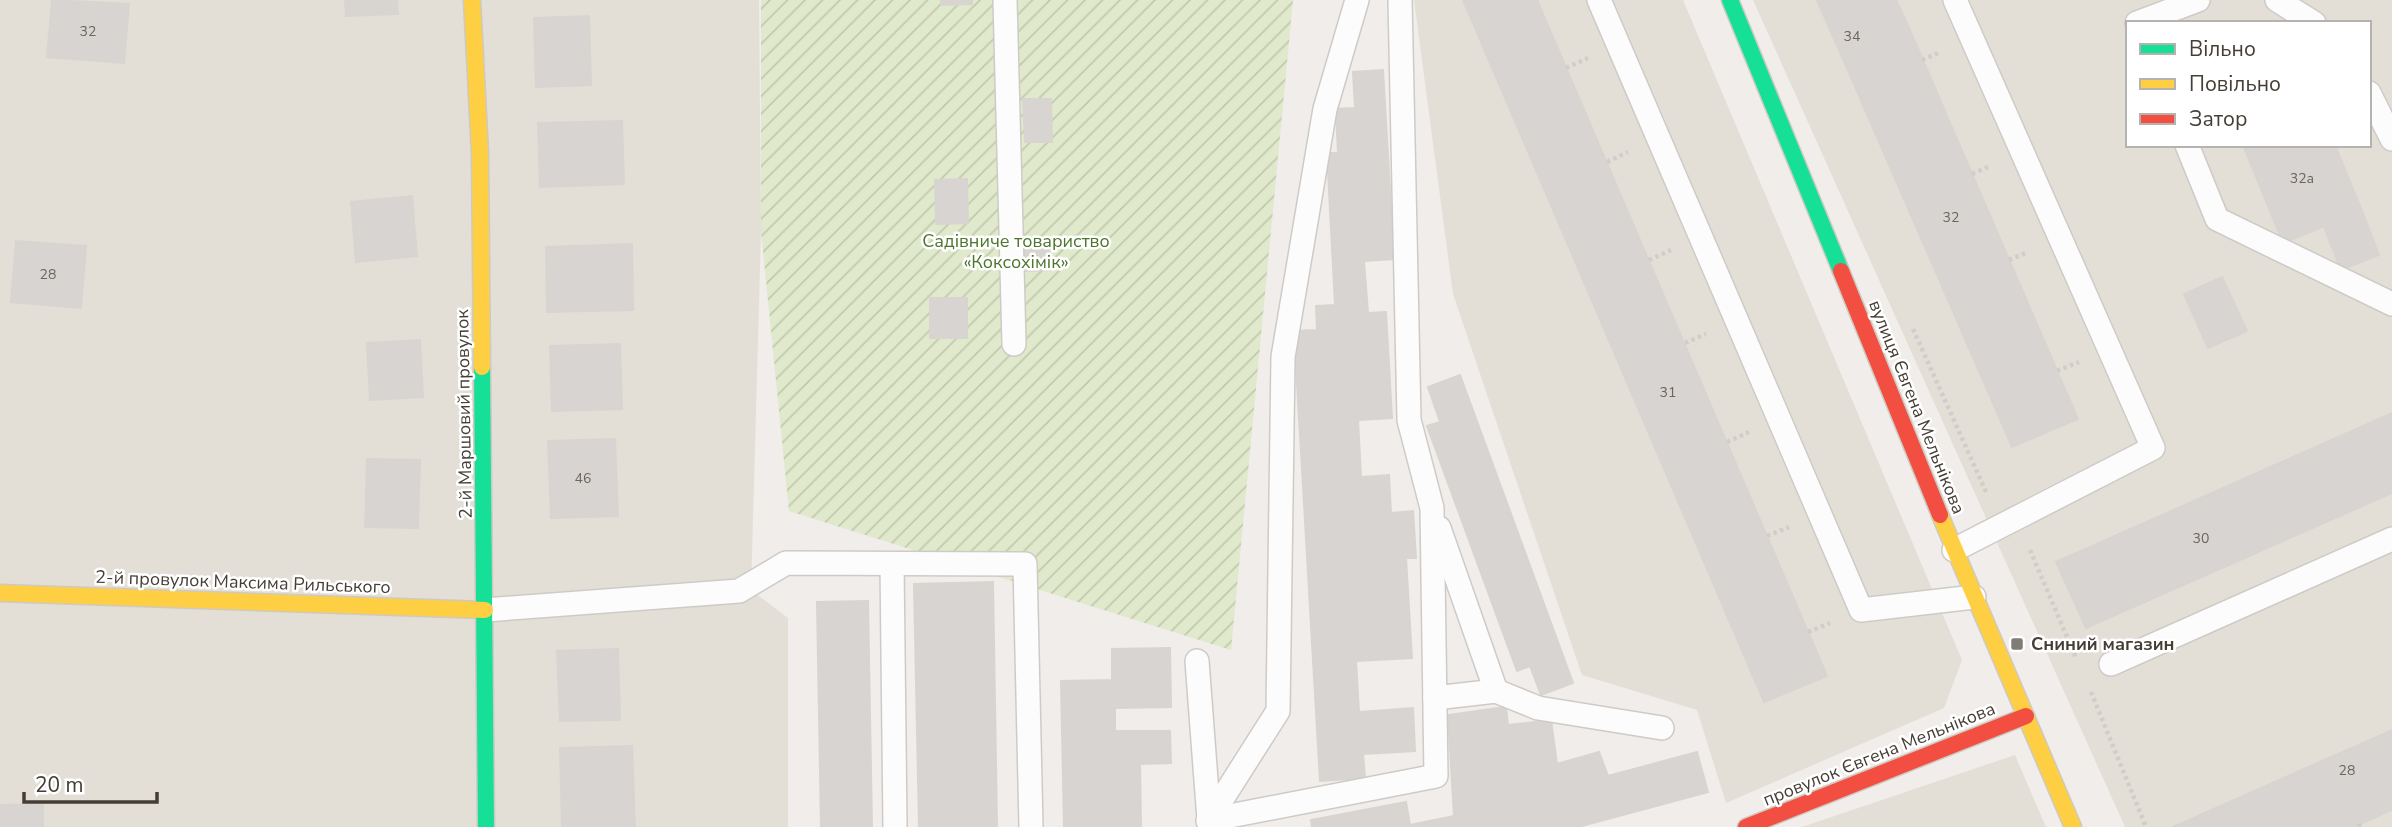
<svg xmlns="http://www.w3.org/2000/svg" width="2392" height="827" font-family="'Nunito Sans',sans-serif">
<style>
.residential{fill:#e3dfd7;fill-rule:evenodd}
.garden{fill:url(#garden-furrows)}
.building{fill:#d8d4d1;stroke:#d8d4d0;stroke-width:2}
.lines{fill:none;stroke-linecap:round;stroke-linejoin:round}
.lane-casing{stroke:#cecbc7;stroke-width:26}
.fast-casing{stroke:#cecac1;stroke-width:19}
.slow-casing{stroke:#cecac1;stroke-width:19}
.jam-casing{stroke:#cecac1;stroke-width:19}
.path{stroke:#d0cdcb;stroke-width:4.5;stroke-dasharray:3.5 3.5;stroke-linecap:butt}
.lane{stroke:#fdfcfc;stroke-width:23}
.fast{stroke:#16e098;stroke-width:16}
.slow{stroke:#ffcf43;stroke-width:16}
.jam{stroke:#f24e42;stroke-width:16}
.poi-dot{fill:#817b75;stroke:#fff;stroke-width:2.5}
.labels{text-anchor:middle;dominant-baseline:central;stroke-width:5;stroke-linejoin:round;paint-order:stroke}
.number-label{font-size:14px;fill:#6b655e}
.park-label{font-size:18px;fill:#4d752b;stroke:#fff}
.street-label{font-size:18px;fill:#453e36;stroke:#fff}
.poi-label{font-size:18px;font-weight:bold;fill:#453e36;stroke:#fff;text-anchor:start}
</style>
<defs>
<pattern id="garden-furrows" width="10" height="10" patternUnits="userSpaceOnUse" patternTransform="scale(1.75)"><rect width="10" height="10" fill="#e0e9cb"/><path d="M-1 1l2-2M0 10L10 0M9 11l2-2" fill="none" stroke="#c2c9af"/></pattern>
</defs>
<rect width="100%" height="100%" fill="#f0edea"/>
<g class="residential">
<path d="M0 0H759L761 231 751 590 788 618V827H0Z"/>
<path d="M1414 0H1683L1962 660 1944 708 1726 803 1697 710 1582 675 1453 294Z"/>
<path d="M1753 0H2392V827H2125ZM2128 23H2369V145H2128Z"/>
<path d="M2015 755 2046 827H1802Z"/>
</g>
<path class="garden" d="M761 0H1293L1231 650 789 511 761 231Z"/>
<g class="building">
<path d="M52 0 129 4 124 63 47 57Z"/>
<path d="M345 0H397L398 14 346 16Z"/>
<path d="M941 0H972V4L941 5Z"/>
<path d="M1463 0H1537L1827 676 1764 702Z"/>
<path d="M1817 0H1896L1906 21 1839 50Z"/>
<path d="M589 16 591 85 536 87 534 18Z"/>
<path d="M1906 21 2078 419 2012 447 1839 50Z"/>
<path d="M1383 70 1394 259 1364 261 1368 313 1386 312 1392 418 1358 420 1361 477 1389 475 1391 513 1413 511 1416 558H1406L1412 658 1356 661 1359 712 1413 708 1415 751 1363 754 1365 778 1320 781 1294 331 1317 330 1316 306 1335 305 1327 153H1338L1336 109 1355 108 1353 72Z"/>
<path d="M1023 99H1051L1052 142H1025Z"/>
<path d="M622 121 624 184 540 187 538 123Z"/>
<path d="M2243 145H2335L2362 211 2283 243Z"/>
<path d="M967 179 968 223 936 224 935 180Z"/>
<path d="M412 196 417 256 356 262 351 202Z"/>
<path d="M2362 211 2379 255 2341 270 2324 227Z"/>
<path d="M1049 240 1050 270 1025 271 1024 241Z"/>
<path d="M16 241 86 246 81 308 11 302Z"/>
<path d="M632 244 633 310 547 312 546 247Z"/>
<path d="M2222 277 2247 331 2208 348 2184 294Z"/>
<rect x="930" y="298" width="37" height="40"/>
<path d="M420 340 423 397 370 400 367 343Z"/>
<path d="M620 344 622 409 552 411 550 346Z"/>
<path d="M1460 375 1573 683 1541 695 1530 666 1517 671 1427 426 1440 422 1428 387Z"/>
<path d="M2392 413V493L2086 628 2056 562Z"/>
<path d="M615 439 618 516 551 518 548 441Z"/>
<path d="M367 459 420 460 418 528 365 527Z"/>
<path d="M993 582 997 827H919L914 584Z"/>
<path d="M868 601 872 827H821L817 602Z"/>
<path d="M1170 648 1171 707 1115 708V731H1170L1171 763 1140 764 1141 827H1064L1061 681 1112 680V649Z"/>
<path d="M618 649 620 720 560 721 557 651Z"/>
<path d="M1506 707 1508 725 1551 720 1557 764 1599 752 1608 776 1697 752 1708 792 1578 827H1312L1311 820 1406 802 1410 825 1454 816 1448 715Z"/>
<path d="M2392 730V810L2353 827H2173Z"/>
<path d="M632 746 635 827H562L560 748Z"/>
<path d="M43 804V827H0V805Z"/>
</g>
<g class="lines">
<defs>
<g id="lane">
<path d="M1005 0 1014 344"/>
<path d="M1599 0 1861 610 1974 597"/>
<path d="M2277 0 2314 23"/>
<path d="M2137 23 2198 0"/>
<path d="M2369 93 2392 139"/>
<path d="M2187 145 2217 219 2392 304"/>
<path d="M1954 550 2153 448 1955 0"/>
<path d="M892 564 895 827"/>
<path d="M485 610 739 591 786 563 1025 564 1031 827"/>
<path d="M1197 661 1209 820 1436 776 1432 508 1409 420 1400 0"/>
<path d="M2111 664 2392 539"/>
<path d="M1496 691 1538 708 1662 728"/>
<path d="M1435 698 1496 691 1439 528"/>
<path d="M1208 821 1278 711 1283 357 1325 109 1357 0"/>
</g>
<g id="fast">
<path d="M1730 0 1841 271"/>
<path d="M482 367 486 827"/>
</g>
<g id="slow">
<path d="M472 0 480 153 482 367"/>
<path d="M1940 515 2073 827"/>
<path d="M0 593 485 610"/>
</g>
<g id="jam">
<path d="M1841 271 1940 515"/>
<path d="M1746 827 2026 716"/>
</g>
</defs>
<use href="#lane" class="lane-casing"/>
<use href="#fast" class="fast-casing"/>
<use href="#slow" class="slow-casing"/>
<use href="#jam" class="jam-casing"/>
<g class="path">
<path d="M1922 60 1941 52"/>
<path d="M1566 68 1588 58"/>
<path d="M1607 162 1628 152"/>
<path d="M1972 174 1990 166"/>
<path d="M1649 260 1671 250"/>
<path d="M2009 260 2028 252"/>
<path d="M1913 329 1987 494"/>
<path d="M1685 343 1706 334"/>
<path d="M2057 371 2079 362"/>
<path d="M1727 442 1749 432"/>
<path d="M1767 536 1789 527"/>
<path d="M2030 550 2076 658"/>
<path d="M1808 632 1830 623"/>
<path d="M2091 692 2146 827"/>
<path d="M2359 824 2360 827"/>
</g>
<use href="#lane" class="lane"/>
<use href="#fast" class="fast"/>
<use href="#slow" class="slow"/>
<use href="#jam" class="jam"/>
</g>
<rect class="poi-dot" x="2010" y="637" width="14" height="14" rx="3.5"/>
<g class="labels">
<g class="number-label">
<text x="88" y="31">32</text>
<text x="1852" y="36">34</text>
<text x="2302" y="178">32а</text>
<text x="1951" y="217">32</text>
<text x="48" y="274">28</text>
<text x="1668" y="392">31</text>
<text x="583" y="478">46</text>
<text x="2201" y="538">30</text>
<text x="2347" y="770">28</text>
</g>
<g class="park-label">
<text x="1016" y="241">Садівниче товариство<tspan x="1016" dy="21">«Коксохімік»</tspan></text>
</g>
<g class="street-label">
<text transform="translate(1917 407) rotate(68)">вулиця Євгена Мельнікова</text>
<text transform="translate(464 414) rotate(-91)">2-й Маршовий провулок</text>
<text transform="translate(243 582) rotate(2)">2-й провулок Максима Рильського</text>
<text transform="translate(1879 754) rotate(-22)">провулок Євгена Мельнікова</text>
</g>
<g class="poi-label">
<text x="2031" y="644">Сниний магазин</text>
</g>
</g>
<rect x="2126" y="21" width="245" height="126" fill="#ffffff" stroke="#b5b2af" stroke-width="2"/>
<rect x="2140" y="44" width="35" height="10" fill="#16e098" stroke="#b5b2af" stroke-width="2"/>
<text x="2189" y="56" font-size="21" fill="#453e36">Вільно</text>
<rect x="2140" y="79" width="35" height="10" fill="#ffcf43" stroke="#b5b2af" stroke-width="2"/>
<text x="2189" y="91" font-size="21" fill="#453e36">Повільно</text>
<rect x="2140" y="114" width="35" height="10" fill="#f24e42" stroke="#b5b2af" stroke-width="2"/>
<text x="2189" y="126" font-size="21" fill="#453e36">Затор</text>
<path d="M24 792v10h133v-10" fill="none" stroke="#453e36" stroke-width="3.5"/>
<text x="35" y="792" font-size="21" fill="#453e36" stroke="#ffffff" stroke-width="5" paint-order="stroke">20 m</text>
</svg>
